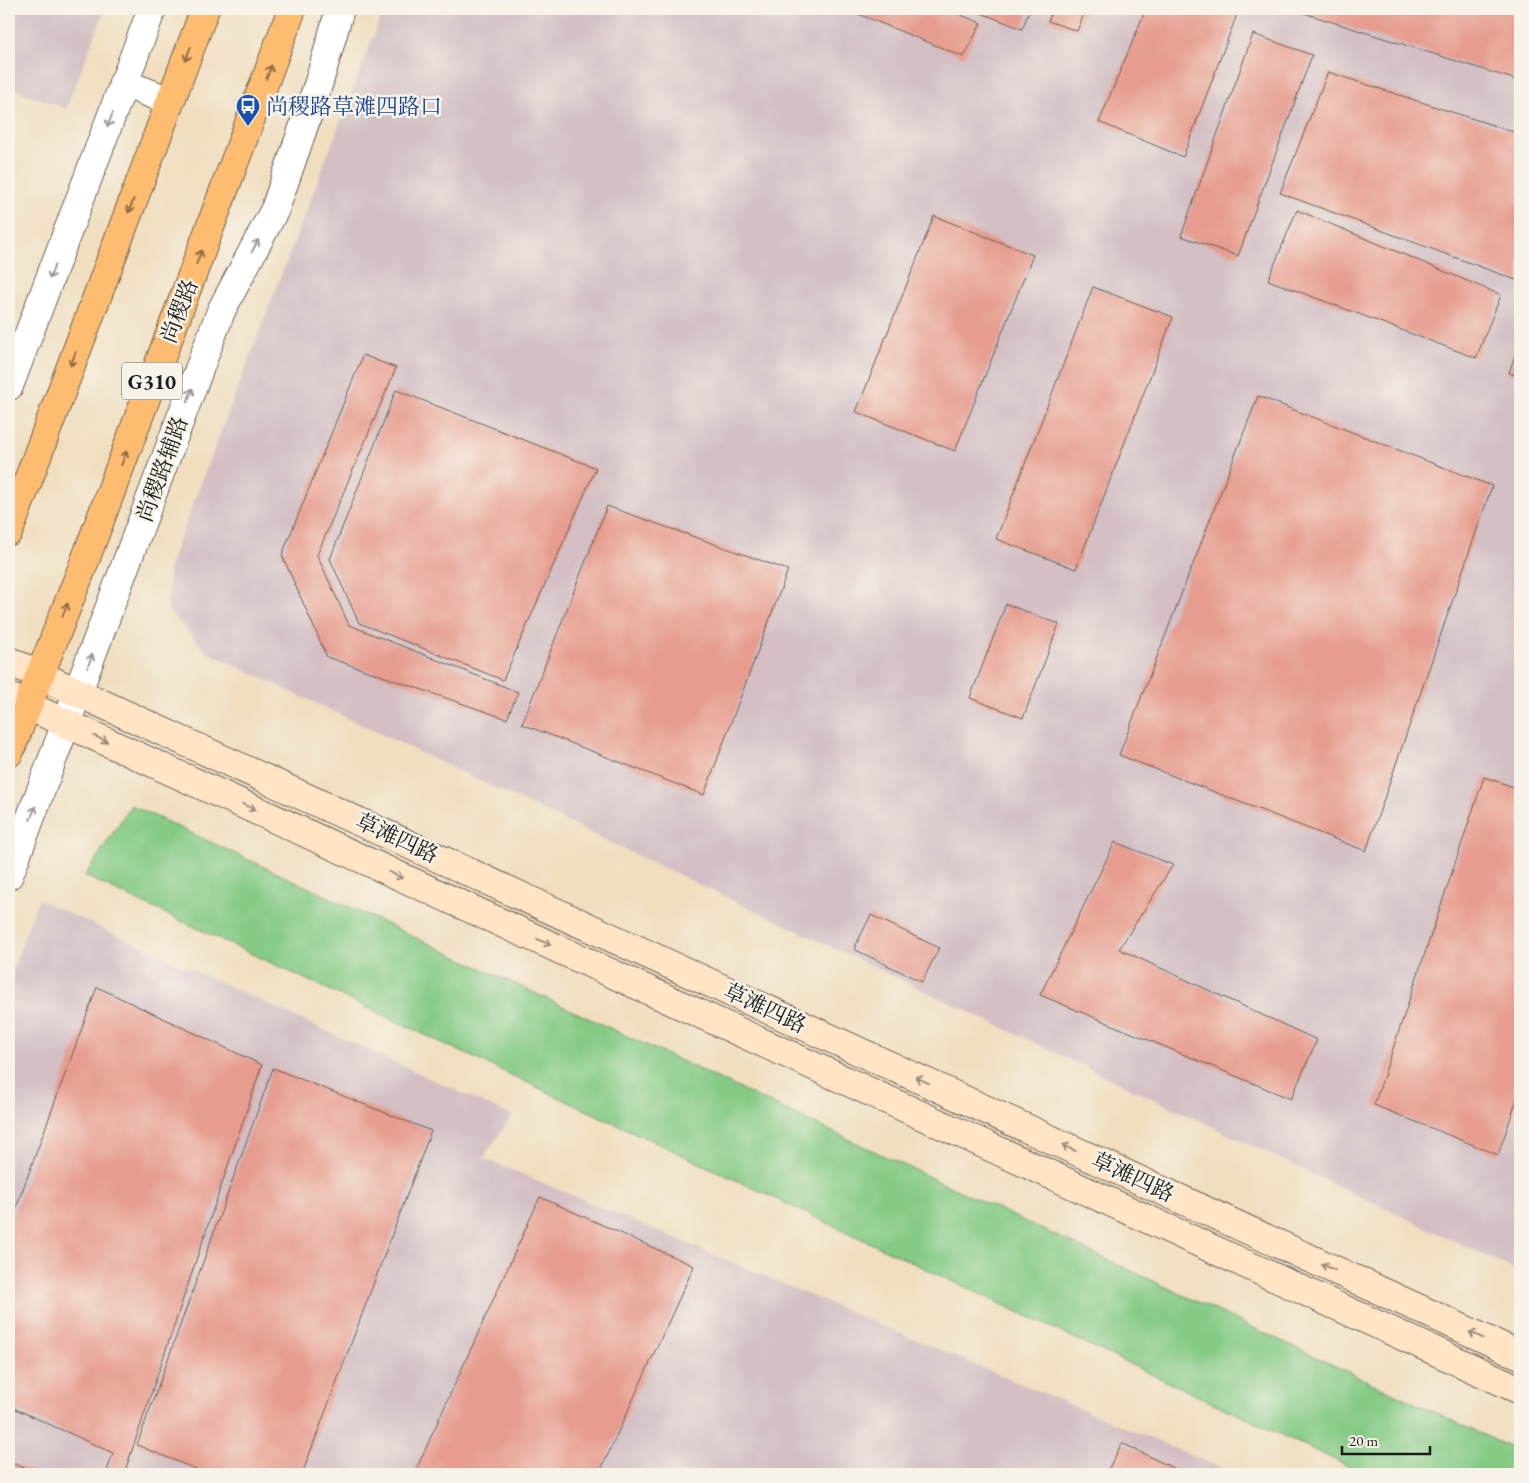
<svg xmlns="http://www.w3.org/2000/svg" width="1529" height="1483" font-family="'EB Garamond','Noto Serif SC',serif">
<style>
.industrial{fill:#d2bec3}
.green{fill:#84ca85;stroke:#507350}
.building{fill:#e69d8f}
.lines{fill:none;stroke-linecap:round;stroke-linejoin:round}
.minor-casing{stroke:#666055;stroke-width:30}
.secondary-casing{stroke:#666055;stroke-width:30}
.primary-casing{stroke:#666055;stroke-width:30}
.minor{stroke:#fff;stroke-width:28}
.secondary{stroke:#ffe4c6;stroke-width:28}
.primary{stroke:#febc70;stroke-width:28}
.oneway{stroke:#8d6c46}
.oneway2{stroke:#999}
.oneway3{stroke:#998a7a}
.labels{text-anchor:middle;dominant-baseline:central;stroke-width:5;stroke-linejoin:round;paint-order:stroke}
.shield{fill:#f7f3e8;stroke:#5e5c59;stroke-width:1}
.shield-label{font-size:21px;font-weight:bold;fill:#1c1c1c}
.transit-label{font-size:22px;fill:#164399;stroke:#f7f3e8;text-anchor:start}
.street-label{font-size:22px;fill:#1c1c1c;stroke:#f7f3e8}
</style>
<rect width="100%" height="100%" fill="#f7f3e8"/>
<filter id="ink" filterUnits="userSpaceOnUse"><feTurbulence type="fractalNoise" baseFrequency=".02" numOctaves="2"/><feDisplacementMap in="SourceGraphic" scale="10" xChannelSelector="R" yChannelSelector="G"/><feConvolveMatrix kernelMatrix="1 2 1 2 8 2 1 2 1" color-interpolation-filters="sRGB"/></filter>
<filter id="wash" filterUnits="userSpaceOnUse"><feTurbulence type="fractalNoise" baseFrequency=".0096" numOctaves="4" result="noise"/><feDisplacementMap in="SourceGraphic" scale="20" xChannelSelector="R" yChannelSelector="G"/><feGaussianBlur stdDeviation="1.12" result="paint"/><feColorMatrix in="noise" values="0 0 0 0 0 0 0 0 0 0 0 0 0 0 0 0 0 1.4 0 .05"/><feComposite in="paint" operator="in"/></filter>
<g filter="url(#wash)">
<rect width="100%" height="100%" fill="#f0debf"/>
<g class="industrial">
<path d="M9 9H105L66 109 9 87Z"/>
<path d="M384 9H1520V1272L207 652 168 610 169 566Z"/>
<path d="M38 899 512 1116 483 1158 1236 1474H9V980Z"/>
</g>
<path class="green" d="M131 805 1520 1452V1474H1365L85 876Z"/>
<g id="blocks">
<g class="building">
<path d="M846 9H946L981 23 964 57Z"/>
<path d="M971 9H1030L1022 29Z"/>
<path d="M1053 9H1086L1077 31 1048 21Z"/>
<path d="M1146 9H1239L1183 157 1099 122Z"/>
<path d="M1291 9H1520V81Z"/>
<path d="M1253 34 1312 55 1238 256 1181 236Z"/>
<path d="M1328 72 1520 134 1519 281 1280 193Z"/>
<path d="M1297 210 1501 295 1476 358 1268 280Z"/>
<path d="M934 216 1033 255 955 451 856 412Z"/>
<path d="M1093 287 1173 317 1076 569 996 539Z"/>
<path d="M1520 340V377L1509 373Z"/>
<path d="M363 355 396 368 317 555 349 625 518 692 507 719 327 657 282 555Z"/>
<path d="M396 390 596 468 503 680 359 623 330 559Z"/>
<path d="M1258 396 1492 486 1366 851 1119 755Z"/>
<path d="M607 506 788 570 704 795 522 724Z"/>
<path d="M1006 604 1059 624 1023 718 970 698Z"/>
<path d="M1484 777 1520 789V1090L1498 1155 1374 1105Z"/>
<path d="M1115 842 1173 865 1119 949 1317 1040 1291 1099 1040 995Z"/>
<path d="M871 915 939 948 922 982 854 949Z"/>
<path d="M97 987 262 1065 124 1474H106L113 1453 9 1406V1227Z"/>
<path d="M273 1068 431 1131 302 1474H207L137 1445Z"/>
<path d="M540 1197 694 1266 599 1474H414Z"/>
<path d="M1122 1443 1185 1474H1106Z"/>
<path d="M9 1462 41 1474H9Z"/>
</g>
</g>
</g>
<g filter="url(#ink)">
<use href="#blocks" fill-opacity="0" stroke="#666055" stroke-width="1"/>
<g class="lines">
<defs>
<g id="minor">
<path d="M123 83 170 101"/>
<path d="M9 386 152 9"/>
<path d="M9 875 221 311 275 209 319 82 340 9"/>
</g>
<g id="secondary">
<path d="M9 661 1520 1355"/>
<path d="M9 697 1520 1390"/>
</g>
<g id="primary">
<path d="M9 531 205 9"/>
<path d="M9 753 81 571 292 9"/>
</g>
</defs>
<use href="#minor" class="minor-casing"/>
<use href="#secondary" class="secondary-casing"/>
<use href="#primary" class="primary-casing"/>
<use href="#minor" class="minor"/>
<use href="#secondary" class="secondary"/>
<use href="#primary" class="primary"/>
</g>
<defs><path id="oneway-shaft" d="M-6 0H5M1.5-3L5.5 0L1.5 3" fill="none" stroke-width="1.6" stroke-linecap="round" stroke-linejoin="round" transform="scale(1.25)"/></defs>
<g class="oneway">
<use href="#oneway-shaft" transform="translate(188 54) rotate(111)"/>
<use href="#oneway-shaft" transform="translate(269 72) rotate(-69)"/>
<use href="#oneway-shaft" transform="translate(131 206) rotate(111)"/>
<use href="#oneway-shaft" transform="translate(199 257) rotate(-69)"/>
<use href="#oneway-shaft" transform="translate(73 359) rotate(111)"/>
<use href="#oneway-shaft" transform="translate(124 458) rotate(-69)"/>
<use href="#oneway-shaft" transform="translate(65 610) rotate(-68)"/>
</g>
<g class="oneway2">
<use href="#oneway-shaft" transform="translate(110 120) rotate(111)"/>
<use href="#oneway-shaft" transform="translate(255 246) rotate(-62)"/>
<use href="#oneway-shaft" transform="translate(52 272) rotate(111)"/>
<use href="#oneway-shaft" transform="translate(190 395) rotate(-70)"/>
<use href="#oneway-shaft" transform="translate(90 661) rotate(-69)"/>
<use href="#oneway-shaft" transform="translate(33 813) rotate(-69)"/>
</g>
<g class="oneway3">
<use href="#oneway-shaft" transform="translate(101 739) rotate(25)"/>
<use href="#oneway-shaft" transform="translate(249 807) rotate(25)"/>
<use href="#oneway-shaft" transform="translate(396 875) rotate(25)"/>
<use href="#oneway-shaft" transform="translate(544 942) rotate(25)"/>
<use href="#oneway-shaft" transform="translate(922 1080) rotate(-155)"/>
<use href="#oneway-shaft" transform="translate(1069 1148) rotate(-155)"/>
<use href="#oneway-shaft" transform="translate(1328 1267) rotate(-155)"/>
<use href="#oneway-shaft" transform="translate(1476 1335) rotate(-155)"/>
</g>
</g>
<defs>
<symbol id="bus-pin" viewBox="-11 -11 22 30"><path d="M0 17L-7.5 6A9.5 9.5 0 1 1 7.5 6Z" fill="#1a4fb4" stroke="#f7f3e8"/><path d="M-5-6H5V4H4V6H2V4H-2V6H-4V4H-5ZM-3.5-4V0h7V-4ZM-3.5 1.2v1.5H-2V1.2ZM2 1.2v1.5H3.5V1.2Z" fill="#fff"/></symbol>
</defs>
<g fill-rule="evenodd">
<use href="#bus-pin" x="234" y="92" width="28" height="38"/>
</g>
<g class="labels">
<rect class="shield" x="122" y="362.5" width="60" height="37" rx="4"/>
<g class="shield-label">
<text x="152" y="381">G310</text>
</g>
<g class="transit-label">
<text x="266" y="106">尚稷路草滩四路口</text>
</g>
<g class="street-label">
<text transform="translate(179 311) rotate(-69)">尚稷路</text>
<text transform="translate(162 469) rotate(-70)">尚稷路辅路</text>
<text transform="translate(397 838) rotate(25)">草滩四路</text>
<text transform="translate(765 1008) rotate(25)">草滩四路</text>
<text transform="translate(1133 1177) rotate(25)">草滩四路</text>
</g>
</g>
<rect width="1529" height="1483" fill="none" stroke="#f7f3e8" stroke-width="30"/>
<path d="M1342 1446v8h88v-8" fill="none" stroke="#1c1c1c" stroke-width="2.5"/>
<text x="1349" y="1446" font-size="15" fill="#1c1c1c" stroke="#f7f3e8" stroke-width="4" paint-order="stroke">20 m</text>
</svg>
